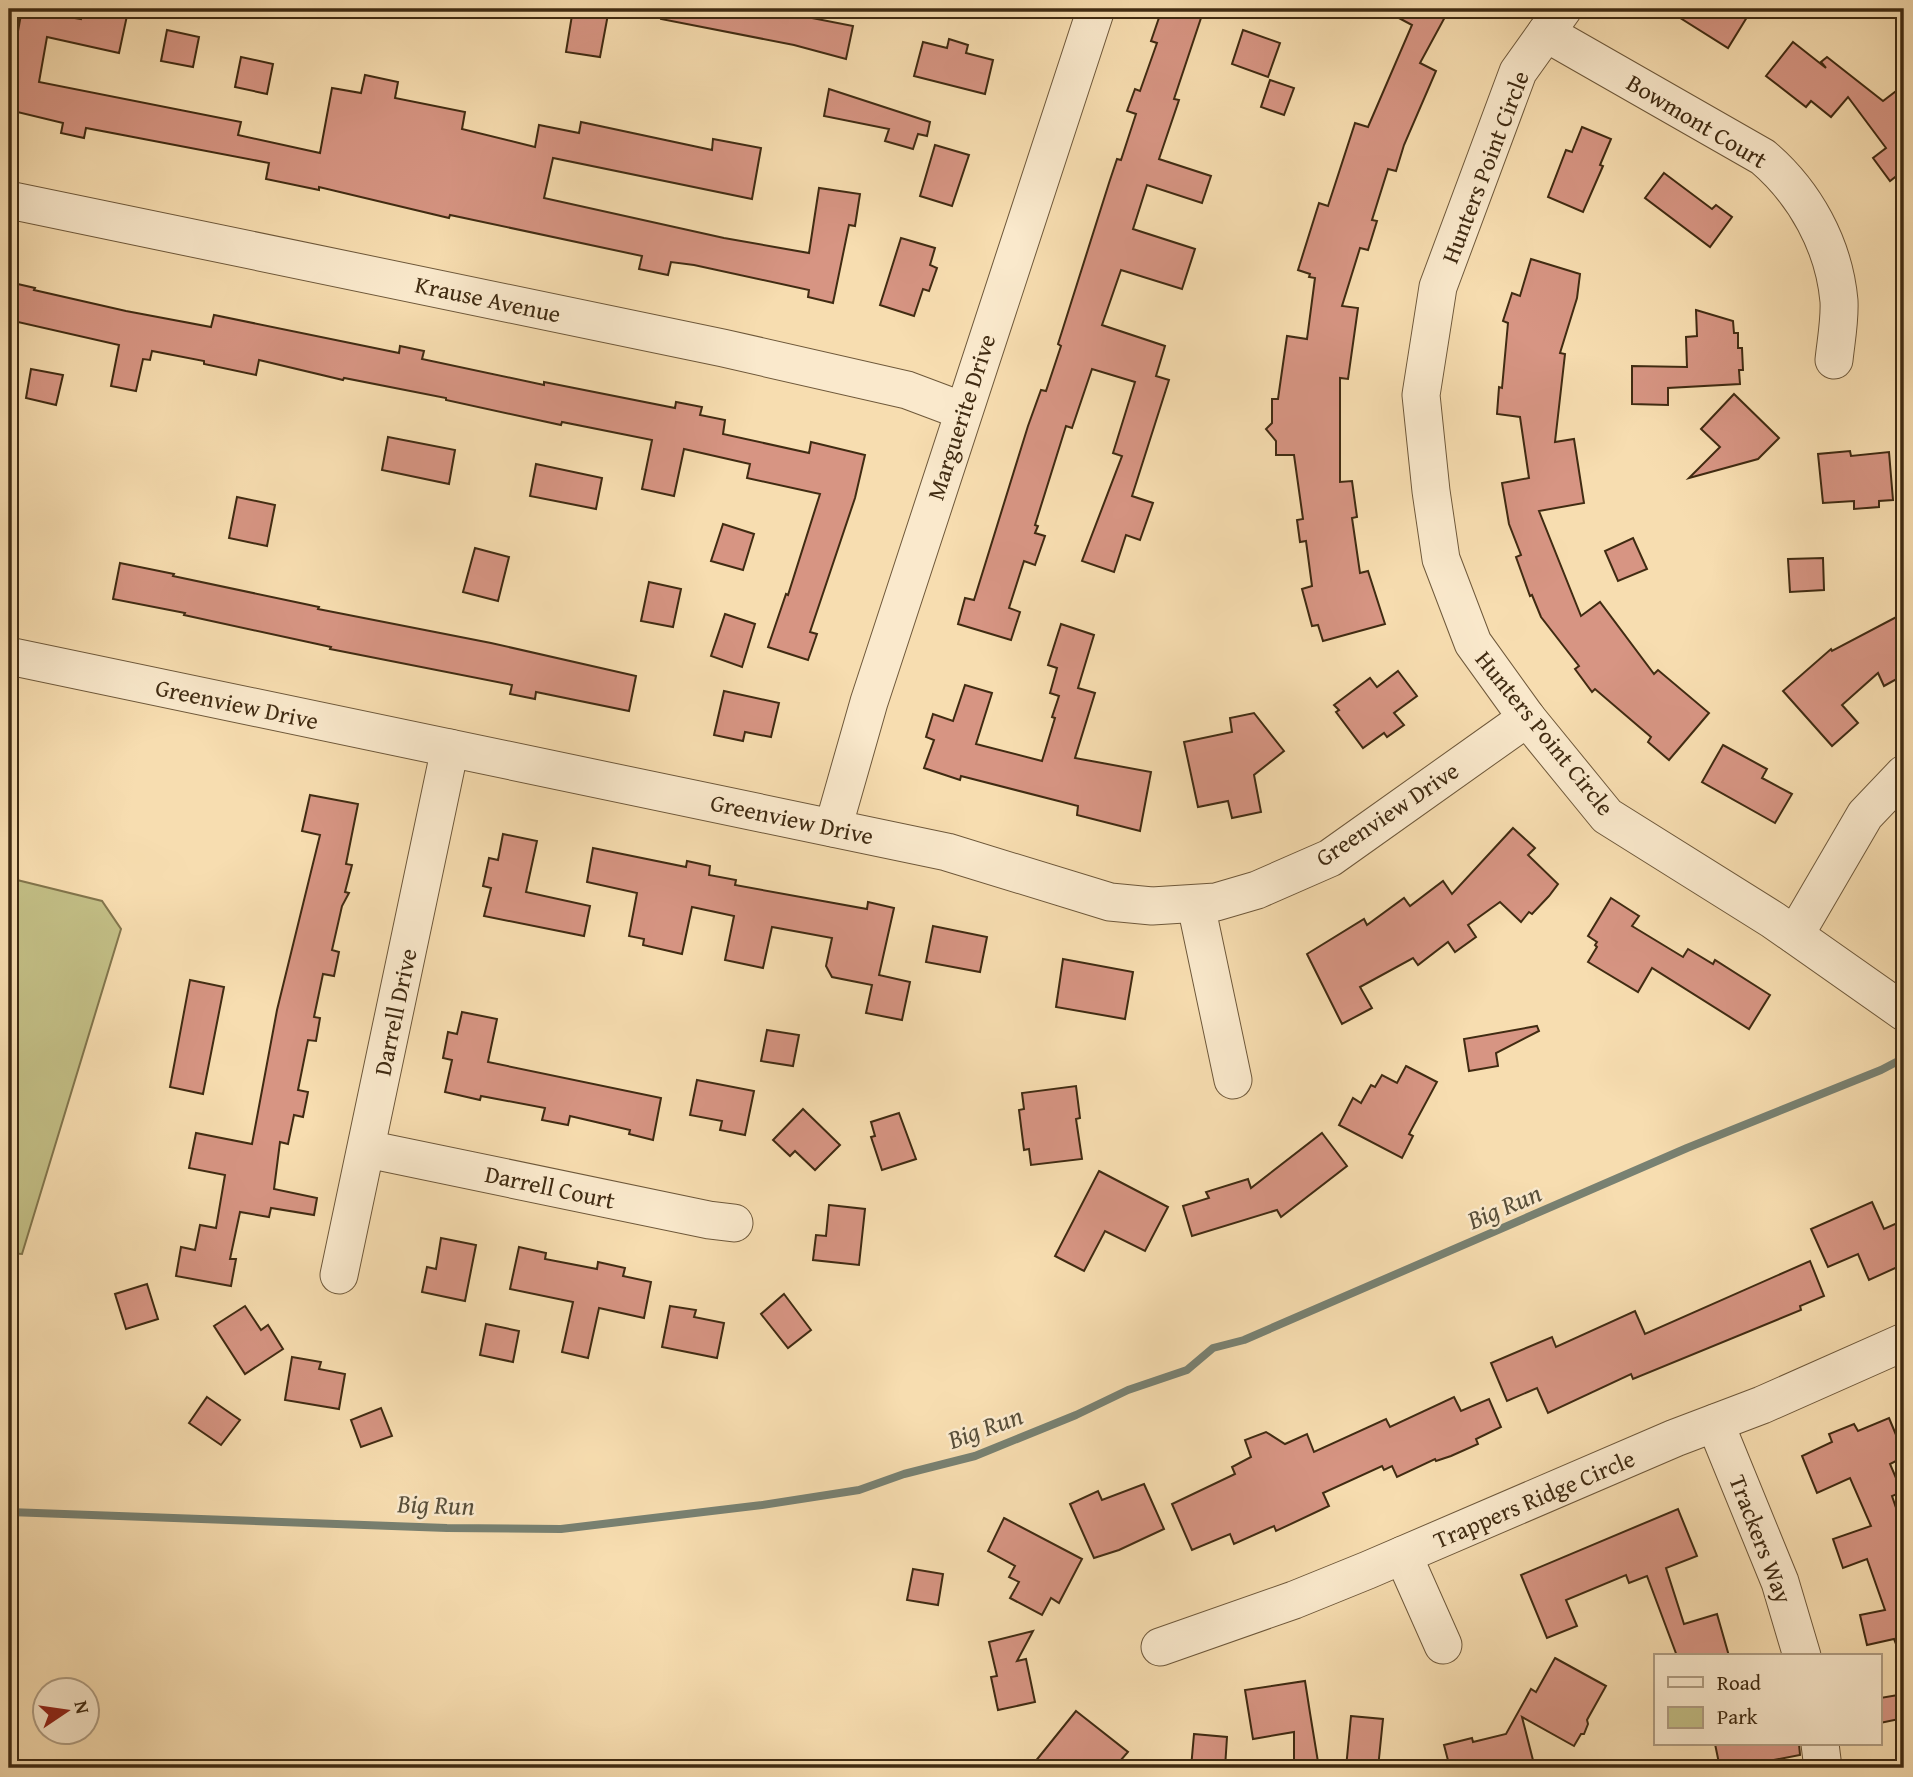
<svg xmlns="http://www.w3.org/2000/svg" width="1913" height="1777" font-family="'Gentium Book Plus',serif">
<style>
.green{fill:#c3bf86;stroke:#82754c;stroke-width:2}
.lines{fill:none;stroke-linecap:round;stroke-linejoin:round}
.stream{stroke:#788172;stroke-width:8}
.building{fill:#d79583;stroke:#402b12;stroke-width:2}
.minor-casing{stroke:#6e583a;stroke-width:39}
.minor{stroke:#fae9cc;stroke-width:37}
.labels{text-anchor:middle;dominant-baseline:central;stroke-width:5;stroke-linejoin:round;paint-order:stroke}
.street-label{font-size:24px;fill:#402b12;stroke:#fae9cc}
.water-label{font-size:26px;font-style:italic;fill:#584f3a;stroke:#fae9cc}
</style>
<rect width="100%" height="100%" fill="#f7ddb0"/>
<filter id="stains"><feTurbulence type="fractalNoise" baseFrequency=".00286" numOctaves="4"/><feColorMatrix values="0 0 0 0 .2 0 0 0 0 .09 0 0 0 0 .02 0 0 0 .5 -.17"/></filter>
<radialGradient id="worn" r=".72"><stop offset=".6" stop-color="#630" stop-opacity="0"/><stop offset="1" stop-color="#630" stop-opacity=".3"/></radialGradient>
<path class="green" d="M9 878 102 901 121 929 22 1254 9 1253Z"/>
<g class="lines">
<path class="stream" d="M9 1512 447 1528 561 1529 762 1505 859 1490 904 1474 975 1456 1076 1415 1128 1390 1187 1370 1213 1348 1244 1340 1687 1148 1881 1070 1904 1058"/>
</g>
<g class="building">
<path d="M22 9 81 19 82 14 97 17 99 9 128 11 119 53 47 37 39 82 241 122 238 135 320 153 332 88 361 93 365 75 398 82 395 98 465 112 462 129 535 147 539 125 579 133 581 122 712 150 713 139 761 148 752 199 553 158 544 198 724 238 809 253 819 188 860 194 855 226 849 225 833 303 808 297 809 290 694 265 671 262 668 275 639 269 642 256 450 215 449 218 319 187V190L266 179 269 163 86 128 84 138 61 133 63 123 9 110V65L12 64Z"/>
<path d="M573 9H609L600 57 566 52Z"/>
<path d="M662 9H766L853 26 846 59 794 45 661 19Z"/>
<path d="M1162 9H1204L1174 99 1179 100 1159 159 1211 176 1202 203 1147 185 1133 229 1195 249 1182 289 1121 270 1102 325 1165 346 1156 376 1169 380 1132 496 1153 503 1140 540 1126 535 1114 572 1082 561 1122 456 1113 453 1135 382 1092 369 1072 428 1066 426 1035 525 1038 526 1035 533 1045 536 1035 565 1024 561 1009 608 1020 612 1011 640 958 624 965 598 974 600 1028 426 1041 390 1046 391 1061 346 1058 344 1109 183 1117 159 1121 160 1136 114 1127 111 1135 89 1140 91 1157 43 1151 41Z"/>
<path d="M1382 9H1445L1441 15 1445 17 1420 63 1436 71 1404 145 1396 171 1388 169 1372 220 1377 221 1368 250 1360 248 1342 306 1358 308 1348 379 1340 378V482L1352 481 1357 517 1352 518 1360 573 1368 571 1385 624 1323 641 1318 625 1312 626 1302 589 1312 586 1306 541 1300 542 1297 520 1303 519 1294 455H1276V441L1266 429 1272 423V399H1278L1287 336 1307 339 1315 278 1309 277 1310 274 1298 270 1319 203 1328 206 1355 123 1368 127 1412 25Z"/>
<path d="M1666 9H1752L1728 48Z"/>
<path d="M167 30 199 37 193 67 161 61Z"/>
<path d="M1243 30 1280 43 1268 77 1232 64Z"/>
<path d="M949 39 968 45 966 53 993 60 985 94 914 76 923 42 947 48Z"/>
<path d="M1793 42 1826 68 1821 62 1827 57 1883 101 1904 85V173L1903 171 1890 181 1873 158 1886 148 1848 97 1831 117 1811 101 1806 107 1766 76Z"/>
<path d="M241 57 273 64 267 94 235 87Z"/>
<path d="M1270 80 1294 88 1284 115 1261 107Z"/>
<path d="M829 89 930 122 927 136 918 134 913 149 885 141 889 129 824 116Z"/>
<path d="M1582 127 1611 139 1600 165 1603 166 1583 212 1548 197 1566 150 1572 152Z"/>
<path d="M935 145 969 155 952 206 920 196Z"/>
<path d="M1664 173 1712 209 1716 205 1732 217 1710 247 1645 198Z"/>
<path d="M901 238 935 248 930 265 937 268 929 291 923 289 914 316 880 305Z"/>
<path d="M1531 259 1580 274 1577 298 1560 353 1565 354 1555 442 1574 439 1584 503 1539 511 1581 616 1600 602 1654 674 1658 670 1709 713 1669 760 1648 742 1651 737 1595 689 1592 692 1575 669 1579 666 1541 617 1532 595 1530 596 1516 557 1521 555 1509 524 1502 483 1529 478 1520 417 1497 414 1499 387 1502 388 1508 323 1503 321 1512 293 1520 296Z"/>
<path d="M9 282 35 288 34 290 126 311 211 327 214 315 399 353 400 346 424 351 422 359 544 385V382L675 408 676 402 702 407 700 415 725 420 723 434 809 453 811 442 865 455 855 498 810 632 817 634 808 660 768 647 786 594 788 595 820 494 747 478 750 464 684 449 674 496 642 489 652 440 562 422 561 425 446 400V398L344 378 343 380 259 360 256 375 204 364V361L152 351 150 360 143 359 136 391 111 386 119 345 9 320Z"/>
<path d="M1696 310 1733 321 1734 333H1738V348H1742L1743 370H1739L1740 384 1668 388V405L1632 404V366L1687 367 1686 337 1697 336Z"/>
<path d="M31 369 63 375 56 405 26 398Z"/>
<path d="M1734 394 1779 438 1758 459 1689 478 1720 447 1701 429Z"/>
<path d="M388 437 455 450 449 484 382 470Z"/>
<path d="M1850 451 1851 456 1889 452 1893 500 1879 501V507L1854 509V501L1823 503 1818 454Z"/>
<path d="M536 464 602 478 596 509 530 496Z"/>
<path d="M237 497 275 505 267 546 229 538Z"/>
<path d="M723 524 754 534 743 570 711 561Z"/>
<path d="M1633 538 1647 569 1618 581 1605 551Z"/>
<path d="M475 548 509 557 498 601 463 592Z"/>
<path d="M1823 558 1824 590 1790 592 1788 559Z"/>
<path d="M120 563 174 574 173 576 319 607 318 609 491 643 636 676 629 711 536 692 535 699 510 694 512 685 330 649 331 647 184 615 185 613 113 599Z"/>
<path d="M649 582 681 589 673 627 641 621Z"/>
<path d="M1904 613V675L1884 686 1878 673 1842 705 1858 723 1832 746 1783 691 1831 649 1832 651Z"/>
<path d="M725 614 755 624 742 667 711 656Z"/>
<path d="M1061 624 1094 635 1078 688 1095 693 1075 758 1151 772 1140 831 1077 815 1078 806 961 776 960 780 924 768 934 740 926 737 933 714 953 721 965 685 992 693 976 744 1042 761 1055 718 1052 717 1059 696 1050 693 1057 668 1048 665Z"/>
<path d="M1398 671 1417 696 1394 713 1404 725 1387 737 1384 733 1363 748 1336 712 1339 710 1334 705 1370 678 1377 687Z"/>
<path d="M724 691 779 703 771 737 745 732 743 741 714 735Z"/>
<path d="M1254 713 1284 751 1254 775 1261 812 1232 818 1228 801 1198 807 1184 742 1232 732 1230 718Z"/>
<path d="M1723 745 1767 769 1762 778 1792 794 1775 823 1702 782Z"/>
<path d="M310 795 358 804 346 864 352 865 345 892 349 893 342 906 332 950 339 952 334 976 323 974 314 1017 320 1018 316 1041 308 1040 298 1090 308 1092 303 1117 294 1115 288 1144 280 1142 274 1189 317 1198 314 1215 271 1208 269 1217 240 1212 230 1259H236L231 1286 176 1276 181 1247 195 1250 200 1225 216 1228 225 1175 189 1168 196 1133 252 1144 277 1010 320 835 302 831Z"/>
<path d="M1513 828 1535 848 1528 855 1558 884 1549 896 1532 914 1529 912 1521 922 1500 902 1468 925 1476 937 1455 952 1448 942 1418 965 1413 958 1360 987 1372 1008 1342 1024 1307 954 1364 919 1367 925 1404 898 1410 906 1443 881 1452 894Z"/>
<path d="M503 834 537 841 526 892 590 906 584 936 484 916 491 888 483 886 489 858 498 860Z"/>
<path d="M593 848 686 867 687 861 710 866 709 875 736 880 735 885 867 909 868 902 894 908 879 975 910 982 902 1020 866 1013 872 985 832 977 826 966 832 938 772 927 763 968 725 960 734 916 692 907 682 954 643 945 644 939 629 936 637 893 587 882Z"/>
<path d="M1611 898 1639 916 1632 926 1683 957 1688 949 1713 964 1715 960 1770 995 1749 1029 1652 968 1638 992 1588 962 1597 947 1595 945 1597 942 1588 936Z"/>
<path d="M933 926 987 937 980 972 926 962Z"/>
<path d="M1063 959 1133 972 1125 1019 1056 1007Z"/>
<path d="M190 980 224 987 203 1094 170 1087Z"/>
<path d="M462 1012 497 1019 488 1062 661 1098 653 1140 629 1134 630 1130 570 1116 568 1125 542 1120 545 1108 481 1096 480 1100 445 1092 452 1060 443 1058 448 1032 457 1034Z"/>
<path d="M1537 1026 1539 1031 1496 1053 1498 1066 1469 1071 1464 1039Z"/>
<path d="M767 1030 799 1035 793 1066 761 1061Z"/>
<path d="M1406 1066 1437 1082 1409 1134 1413 1136 1402 1158 1339 1125 1353 1098 1361 1103 1371 1085 1375 1087 1382 1075 1397 1083Z"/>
<path d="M697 1080 754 1091 745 1135 720 1130 722 1121 690 1115Z"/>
<path d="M1076 1086 1080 1118 1076 1119 1082 1159 1031 1165 1029 1149 1024 1150 1019 1110 1024 1109 1022 1093Z"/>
<path d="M803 1109 840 1145 815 1170 795 1151 790 1156 773 1140Z"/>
<path d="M899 1113 916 1159 882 1170 871 1137 875 1136 871 1122Z"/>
<path d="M1322 1133 1347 1166 1281 1217 1277 1210 1192 1236 1183 1206 1209 1198 1206 1192 1248 1179 1251 1188Z"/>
<path d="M1099 1171 1168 1207 1145 1251 1105 1231 1084 1271 1055 1256Z"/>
<path d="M1872 1202 1884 1229 1904 1220V1264L1869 1280 1858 1254 1828 1267 1811 1229Z"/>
<path d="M829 1205 865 1209 859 1265 813 1260 816 1235 826 1236Z"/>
<path d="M441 1238 476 1245 465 1301 422 1292 427 1267 436 1269Z"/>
<path d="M519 1247 546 1253 545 1259 597 1269 598 1262 625 1268 623 1276 651 1282 644 1318 599 1308 588 1358 562 1352 573 1302 510 1289Z"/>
<path d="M1810 1261 1824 1296 1800 1306 1801 1310 1633 1379 1631 1374 1548 1413 1537 1388 1507 1401 1491 1363 1552 1337 1556 1347 1635 1311 1645 1334Z"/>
<path d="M147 1284 158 1319 126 1329 115 1294Z"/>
<path d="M784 1294 811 1330 788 1348 761 1314Z"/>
<path d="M245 1306 261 1330 268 1325 283 1349 245 1374 214 1326Z"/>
<path d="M670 1306 696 1310 694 1317 724 1323 717 1358 662 1347Z"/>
<path d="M486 1324 519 1331 513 1362 480 1355Z"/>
<path d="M292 1357 321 1362 319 1369 345 1374 339 1409 285 1400Z"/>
<path d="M207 1397 240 1420 221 1445 189 1423Z"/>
<path d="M1454 1397 1461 1411 1489 1399 1501 1427 1476 1439 1478 1444 1451 1456 1436 1461 1435 1459 1397 1477 1392 1466 1384 1470 1382 1466 1323 1493 1329 1506 1276 1531 1274 1526 1234 1544 1230 1534 1192 1550 1172 1504 1235 1474 1232 1467 1251 1457 1245 1440 1266 1432 1285 1444 1307 1434 1314 1452 1386 1419 1390 1427Z"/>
<path d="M381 1408 392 1436 361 1447 351 1420Z"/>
<path d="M1889 1418 1904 1454V1457L1890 1464 1902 1492 1892 1496 1904 1531V1656L1901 1657 1894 1639 1867 1645 1860 1615 1885 1610 1867 1559 1843 1568 1833 1539 1871 1526 1850 1478 1817 1493 1802 1456 1832 1442 1829 1434 1854 1424 1858 1431Z"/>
<path d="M1144 1484 1164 1529 1119 1550 1094 1558 1070 1504 1098 1491 1102 1500Z"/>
<path d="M1678 1509 1697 1556 1666 1568 1684 1624 1717 1614 1729 1656H1677L1647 1576 1629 1583 1626 1575 1566 1600 1577 1626 1547 1638 1521 1575Z"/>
<path d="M1004 1518 1082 1559 1059 1603 1051 1598 1042 1615 1010 1598 1019 1582 1009 1577 1015 1566 988 1551Z"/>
<path d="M913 1569 943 1574 938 1605 907 1600Z"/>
<path d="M1033 1631 1017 1661 1026 1659 1035 1702 998 1710 991 1677 997 1676 989 1642Z"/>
<path d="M1555 1658 1606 1686 1587 1720 1588 1724 1584 1734H1581L1574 1746 1522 1717 1535 1768H1450L1444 1745 1472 1738 1473 1742 1506 1734 1531 1689 1536 1692Z"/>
<path d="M1305 1681 1310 1713 1319 1768H1294V1732L1253 1739 1245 1690Z"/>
<path d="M1904 1694V1718L1880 1723V1698Z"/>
<path d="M1076 1711 1128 1752 1114 1768H1030Z"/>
<path d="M1351 1716 1383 1719 1378 1768H1346Z"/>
<path d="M1194 1734 1227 1737 1225 1768H1191Z"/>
<path d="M1715 1744H1799L1800 1755 1753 1764 1754 1768H1720Z"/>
</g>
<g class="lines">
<defs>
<g id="minor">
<path d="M1563 9 1518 72 1438 287 1421 395 1431 491 1441 559 1473 643 1527 718 1607 816 1773 920 1904 1012"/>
<path d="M1546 33 1763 157C1805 193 1834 245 1839 301 1840 320 1836 341 1834 360"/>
<path d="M9 200 723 348 907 390 963 411"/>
<path d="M9 656 947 852 1110 902 1152 906 1216 902 1257 890 1330 858 1527 718"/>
<path d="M833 828 869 702 1096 9"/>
<path d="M1196 905 1233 1080"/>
<path d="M1795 935 1865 815 1904 774"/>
<path d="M367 1149 709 1220 734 1223"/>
<path d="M339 1275 450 748"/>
<path d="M1715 1423 1780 1582 1802 1656"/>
<path d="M1403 1555 1443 1645"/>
<path d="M1160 1647 1294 1600 1368 1570 1675 1438 1762 1405 1904 1342"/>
<path d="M1820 1744 1823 1768"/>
</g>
</defs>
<use href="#minor" class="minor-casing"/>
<use href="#minor" class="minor"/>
</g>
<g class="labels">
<g class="street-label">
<text transform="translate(1697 121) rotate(31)">Bowmont Court</text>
<text transform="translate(1485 167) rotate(-69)">Hunters Point Circle</text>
<text transform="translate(488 299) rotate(12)">Krause Avenue</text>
<text transform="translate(961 417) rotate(-72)">Marguerite Drive</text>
<text transform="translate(237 704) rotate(12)">Greenview Drive</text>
<text transform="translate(1545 733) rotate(51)">Hunters Point Circle</text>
<text transform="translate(1387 814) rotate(-34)">Greenview Drive</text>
<text transform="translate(792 819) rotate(12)">Greenview Drive</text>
<text transform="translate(395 1012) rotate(-78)">Darrell Drive</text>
<text transform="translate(550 1187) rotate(12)">Darrell Court</text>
<text transform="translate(1534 1499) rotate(-23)">Trappers Ridge Circle</text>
<text transform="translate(1761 1539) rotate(69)">Trackers Way</text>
</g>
<g class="water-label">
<text transform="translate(1504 1206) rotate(-23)">Big Run</text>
<text transform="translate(985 1427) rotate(-20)">Big Run</text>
<text transform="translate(436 1504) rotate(2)">Big Run</text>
</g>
</g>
<rect width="1913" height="1777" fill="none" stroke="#f7ddb0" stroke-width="35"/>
<rect x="10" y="10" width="1892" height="1756" fill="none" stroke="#402b12" stroke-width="3.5"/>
<rect x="18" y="18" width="1878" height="1742" fill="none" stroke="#402b12" stroke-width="2"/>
<rect x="1654" y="1654" width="228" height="91" fill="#fae9cc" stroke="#b09d82" stroke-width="2"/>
<rect x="1668" y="1677" width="35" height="10" fill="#fae9cc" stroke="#b09d82" stroke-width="2"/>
<text x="1717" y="1690" font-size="21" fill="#402b12">Road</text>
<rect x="1668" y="1707" width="35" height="21" fill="#c3bf86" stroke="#b09d82" stroke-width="2"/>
<text x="1717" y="1724" font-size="21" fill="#402b12">Park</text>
<g transform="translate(66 1711) rotate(77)"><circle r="33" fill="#fae9cc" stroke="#b09d82" stroke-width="2"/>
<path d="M0-5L12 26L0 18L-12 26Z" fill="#8f2418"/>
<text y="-10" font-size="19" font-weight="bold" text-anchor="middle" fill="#402b12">N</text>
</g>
<rect width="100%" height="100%" filter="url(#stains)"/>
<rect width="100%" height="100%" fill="url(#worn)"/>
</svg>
